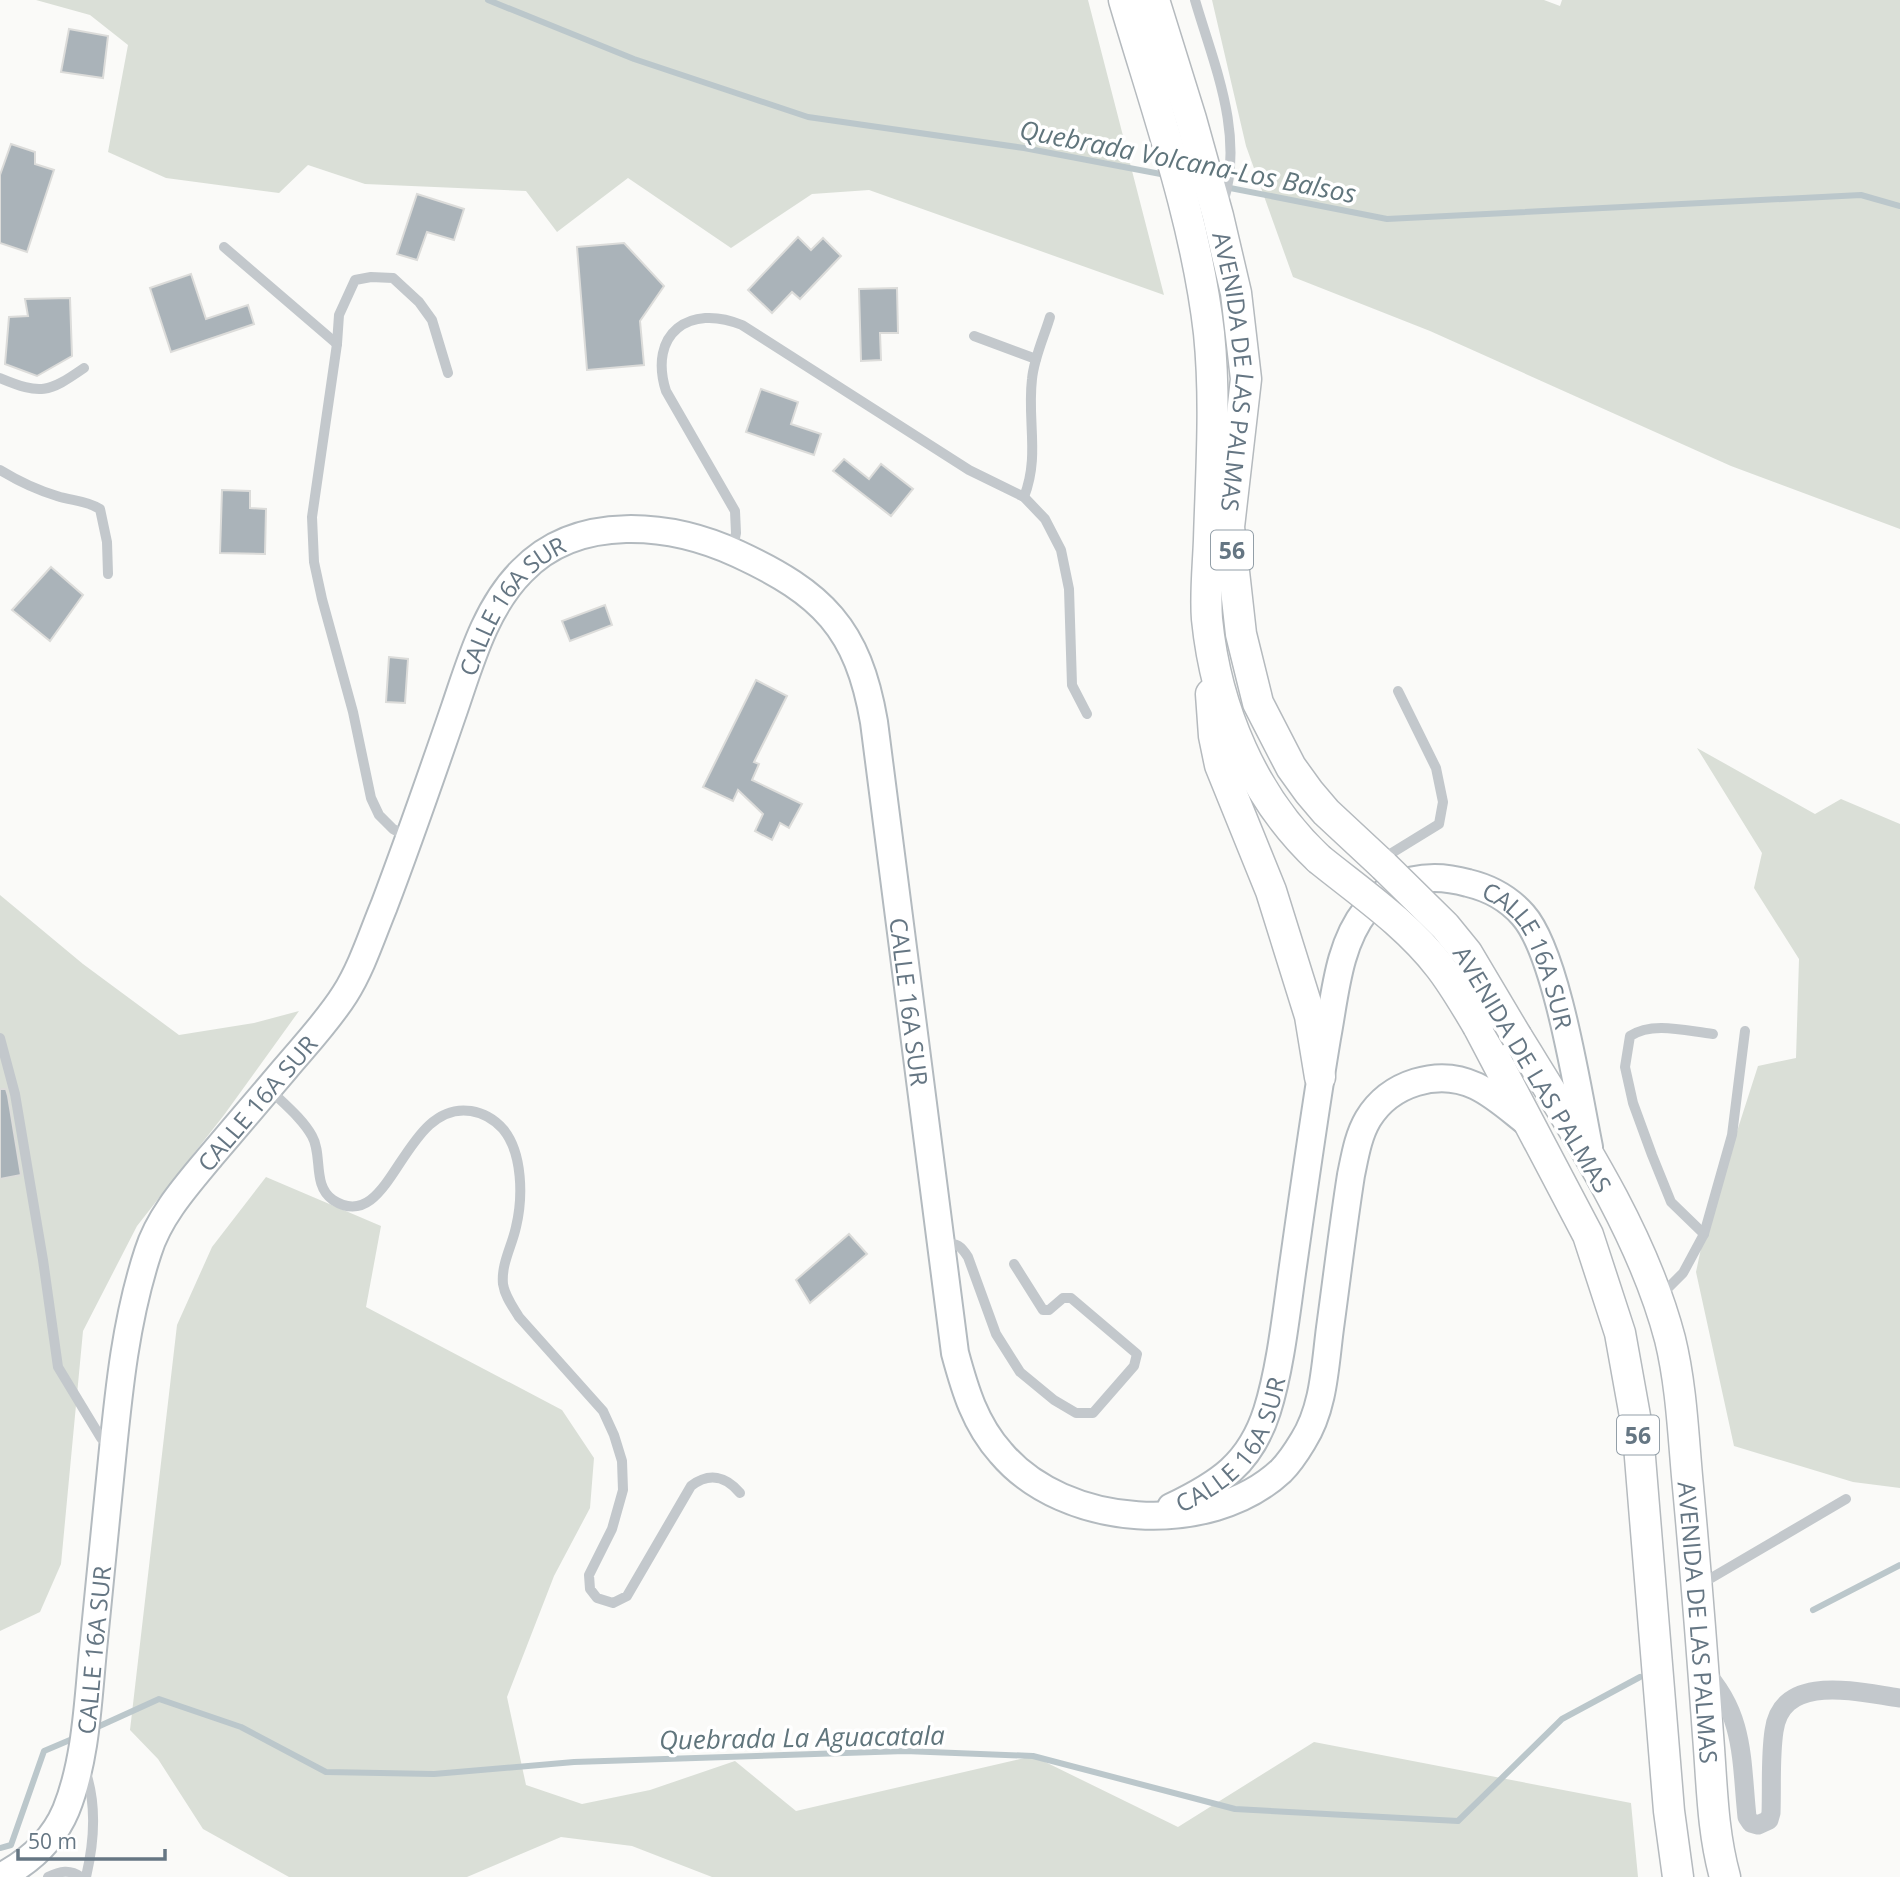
<svg xmlns="http://www.w3.org/2000/svg" width="1900" height="1877" font-family="'Open Sans',sans-serif">
<style>
.green{fill:#dadfd7}
.lines{fill:none;stroke-linecap:round;stroke-linejoin:round}
.stream{stroke:#bbc7cb;stroke-width:6}
.building{fill:#aab3b9;stroke:#dcdcda;stroke-width:2}
.secondary-casing{stroke:#b3babf;stroke-width:30}
.primary-casing{stroke:#b5babe;stroke-width:33}
.service{stroke:#c3c8cc;stroke-width:10}
.minor{stroke:#c3c8cc;stroke-width:19}
.secondary{stroke:#fff;stroke-width:26}
.primary{stroke:#fff;stroke-width:30}
.primary-bridge-casing{stroke:#b5babe;stroke-width:33;stroke-linecap:butt}
.primary-bridge{stroke:#fff;stroke-width:30}
.labels{text-anchor:middle;dominant-baseline:central;stroke-width:7;stroke-linejoin:round;paint-order:stroke}
.shield{fill:#fff;stroke:#939fa8;stroke-width:2}
.shield-label{font-size:23px;font-weight:bold;fill:#657683}
.street-label{font-size:24px;fill:#657683;stroke:#fff}
.water-label{font-size:26px;font-style:italic;fill:#60757c;stroke:#fff}
</style>
<rect width="100%" height="100%" fill="#fafaf8"/>
<g class="green">
<path d="M36 0H1088L1164 295 869 190 812 194 731 248 628 178 557 232 526 191 365 184 308 165 279 193 166 178 108 152 128 45 90 15Z"/>
<path d="M1212 0H1544L1560 6 1562 0H1900V529L1731 466 1430 331 1293 277 1246 146Z"/>
<path d="M1697 748 1815 814 1841 799 1900 824V1488L1853 1482 1734 1446 1696 1272 1704 1234 1758 1066 1796 1058 1799 959 1754 888 1762 853Z"/>
<path d="M0 895 83 964 179 1035 254 1023 299 1011 224 1115 137 1226 83 1331 61 1564 40 1612 0 1631Z"/>
<path d="M266 1177 381 1226 366 1307 562 1410 594 1458 590 1508 554 1576 507 1697 526 1785 582 1804 650 1790 735 1761 796 1811 1033 1756 1178 1827 1314 1742 1631 1803 1638 1877H712L632 1846 561 1837 467 1877H289L203 1829 158 1759 130 1730 177 1325 212 1247Z"/>
</g>
<g class="lines">
<g class="stream">
<path d="M488 0 634 59 808 117 1024 148 1166 175"/>
<path d="M1225 187 1387 219 1861 195 1900 206"/>
<path d="M1813 1610 1900 1565"/>
<path d="M93 1729 159 1699 241 1727 326 1772 434 1774 574 1762 905 1751 1033 1756 1235 1809 1458 1821 1562 1719 1640 1677"/>
<path d="M0 1848 11 1845 44 1751 77 1737"/>
</g>
</g>
<g class="building">
<path d="M69 29 108 36 103 78 61 72Z"/>
<path d="M11 144 35 152V164L54 170 27 252 0 243V175Z"/>
<path d="M417 194 464 209 454 240 427 232 417 260 397 254Z"/>
<path d="M798 237 811 250 823 238 841 256 800 299 792 292 772 313 748 290Z"/>
<path d="M624 243 664 286 640 321 644 365 587 370 577 247Z"/>
<path d="M191 274 206 319 248 305 254 324 171 352 150 288Z"/>
<path d="M897 288 898 333H880L881 360 861 361 859 289Z"/>
<path d="M70 298 72 356 37 376 5 364 9 317 28 316 25 299Z"/>
<path d="M761 389 798 402 791 424 821 434 814 455 746 432Z"/>
<path d="M844 459 869 479 881 464 913 489 891 516 833 471Z"/>
<path d="M222 490 250 491V508L266 509 265 554 220 553Z"/>
<path d="M51 567 83 595 50 641 12 610Z"/>
<path d="M605 605 612 625 570 641 562 621Z"/>
<path d="M389 657 408 659 405 703 386 702Z"/>
<path d="M756 680 787 696 754 762 759 764 752 780 802 804 789 828 780 823 772 840 755 831 763 814 738 790 733 801 703 787Z"/>
<path d="M0 1089H6L8 1096 21 1175 0 1179Z"/>
<path d="M849 1234 867 1254 810 1303 796 1280Z"/>
</g>
<g class="lines">
<defs>
<g id="secondary">
<path id="s1" d="M1171 1507C1219 1484 1250 1464 1267 1411 1280 1370 1286 1316 1292 1273 1303 1195 1314 1116 1327 1038 1335 996 1338 945 1366 910 1392 878 1430 872 1468 883 1489 888 1509 899 1523 915 1557 953 1578 1093 1589 1147"/>
<path id="s2" d="M0 1877C29 1862 53 1841 66 1810 87 1758 88 1696 94 1640 100 1580 106 1519 112 1459 119 1388 126 1319 148 1252 159 1216 187 1185 211 1156 236 1127 260 1098 285 1069 306 1044 328 1021 345 994 362 967 372 935 384 906 409 840 432 774 455 707 471 660 486 607 522 571 578 513 671 523 738 554 822 593 858 628 874 722L955 1353C965 1390 975 1424 1001 1453 1064 1528 1209 1538 1281 1471 1289 1463 1297 1451 1303 1441 1324 1408 1325 1366 1330 1328 1337 1277 1343 1226 1351 1175 1355 1156 1358 1136 1368 1119 1390 1083 1438 1068 1476 1086 1495 1095 1512 1111 1529 1124"/>
</g>
<g id="primary">
<path d="M1124 0C1156 109 1196 220 1209 333 1216 402 1211 471 1209 540 1208 566 1205 594 1207 619 1216 709 1253 797 1319 859"/>
<path id="s3" d="M1154 0 1191 119 1218 216 1236 293 1246 379 1229 527 1241 634 1258 703 1291 767 1309 792 1326 812 1384 866"/>
<path d="M1211 694 1214 736 1220 765 1271 891 1310 1016 1320 1077"/>
<path d="M1478 1026 1588 1235 1620 1333 1638 1433 1669 1811 1678 1877"/>
<path id="s4" d="M1517 1037C1575 1131 1642 1232 1670 1339 1681 1384 1683 1431 1687 1476 1695 1562 1702 1649 1708 1735 1712 1783 1712 1830 1725 1877"/>
</g>
</defs>
<use href="#secondary" class="secondary-casing"/>
<use href="#primary" class="primary-casing"/>
<g class="service">
<path d="M1195 0C1214 65 1245 135 1223 203"/>
<path d="M224 247 337 344"/>
<path d="M974 336 1036 359"/>
<path d="M0 378C41 395 48 393 84 368"/>
<path d="M0 470C18 481 37 490 57 496 72 501 86 500 100 509L107 542 108 574"/>
<path d="M1024 497C1040 456 1027 421 1032 379 1034 358 1044 337 1050 317"/>
<path d="M733 548 736 533 735 511 666 391C648 334 689 303 742 325L969 470 1024 497 1045 519 1061 550 1069 589 1072 685 1087 714"/>
<path d="M408 837 393 829 379 815 371 798 353 712 322 599 314 562 312 517 337 344 339 315 355 280 371 277 393 278 419 302 432 320 448 373"/>
<path d="M1382 859 1439 824 1443 802 1436 768 1398 691"/>
<path d="M0 1038 15 1094 43 1260 58 1367 101 1438 110 1446"/>
<path d="M269 1089C283 1103 302 1118 312 1136 323 1155 312 1186 333 1200 392 1238 402 1100 471 1111 484 1113 494 1119 503 1129 523 1153 523 1198 516 1227 512 1246 501 1264 503 1284 505 1297 513 1307 519 1317L603 1411 614 1435 622 1461 623 1490 612 1529 589 1575 590 1589 597 1598 613 1603 627 1596 691 1486C709 1472 726 1476 740 1493"/>
<path d="M1704 1234 1671 1202 1652 1155 1633 1103 1625 1067 1630 1036C1653 1021 1686 1031 1713 1034"/>
<path d="M944 1243C957 1243 961 1246 968 1257L996 1334 1020 1372 1054 1400 1076 1413H1093L1134 1366 1137 1354 1071 1298H1063L1049 1310H1043L1014 1264"/>
<path d="M1661 1295 1683 1273 1704 1234 1732 1135 1745 1031"/>
<path d="M1701 1584 1846 1499"/>
<path d="M85 1770C97 1804 94 1843 86 1877"/>
<path d="M48 1877C60 1871 70 1869 81 1877"/>
</g>
<path class="minor" d="M1703 1670C1745 1714 1741 1760 1747 1817L1751 1823 1758 1825 1769 1820 1771 1813C1772 1786 1770 1758 1774 1731 1782 1671 1861 1693 1900 1698"/>
<use href="#secondary" class="secondary"/>
<use href="#primary" class="primary"/>
<defs>
<g id="primary-bridge">
<path d="M1319 859C1361 893 1407 924 1440 967 1454 985 1466 1006 1478 1026"/>
<path d="M1384 866 1445 926 1467 953 1517 1037"/>
</g>
</defs>
<use href="#primary-bridge" class="primary-bridge-casing"/>
<use href="#primary-bridge" class="primary-bridge"/>
</g>
<g class="labels">
<g class="shield">
<rect x="1211" y="530.5" width="42" height="39" rx="5"/>
<rect x="1617" y="1415.5" width="42" height="39" rx="5"/>
</g>
<g class="shield-label">
<text x="1232" y="550">56</text>
<text x="1638" y="1435">56</text>
</g>
<g class="street-label">
<text stroke="none"><textPath href="#s3" startOffset="383">AVENIDA DE LAS PALMAS</textPath></text>
<text stroke="none"><textPath href="#s2" startOffset="1414">CALLE 16A SUR</textPath></text>
<text stroke="none"><textPath href="#s1" startOffset="868">CALLE 16A SUR</textPath></text>
<text stroke="none"><textPath href="#s2" startOffset="2189">CALLE 16A SUR</textPath></text>
<text transform="translate(1533 1069) rotate(59)">AVENIDA DE LAS PALMAS</text>
<text stroke="none"><textPath href="#s2" startOffset="847">CALLE 16A SUR</textPath></text>
<text stroke="none"><textPath href="#s1" startOffset="91">CALLE 16A SUR</textPath></text>
<text stroke="none"><textPath href="#s4" startOffset="625">AVENIDA DE LAS PALMAS</textPath></text>
<text stroke="none"><textPath href="#s2" startOffset="259">CALLE 16A SUR</textPath></text>
</g>
<g class="water-label">
<text transform="translate(1188 161) rotate(11)">Quebrada Volcana-Los Balsos</text>
<text transform="translate(802 1737) rotate(-1)">Quebrada La Aguacatala</text>
</g>
</g>
<path d="M18 1849v10h147v-10" fill="none" stroke="#657683" stroke-width="3.5"/>
<text x="28" y="1849" font-size="21" fill="#657683" stroke="#ffffff" stroke-width="5" paint-order="stroke">50 m</text>
</svg>
